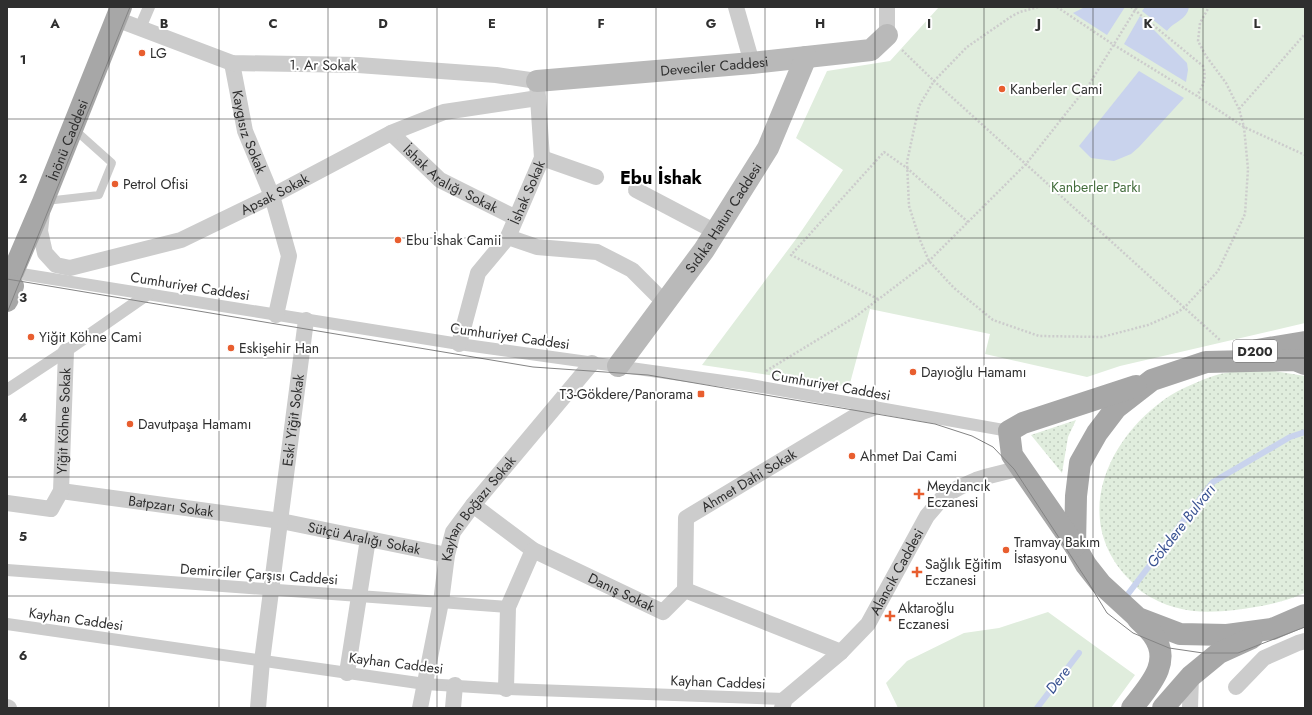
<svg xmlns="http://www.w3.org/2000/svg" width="1312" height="715" font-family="Jost,sans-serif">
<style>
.grass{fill:url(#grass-dots)}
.park{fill:#e0eddd}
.water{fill:#c9d3ed}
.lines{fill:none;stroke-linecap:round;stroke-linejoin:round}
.stream{stroke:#c9d3ed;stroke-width:6}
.path{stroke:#ccc;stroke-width:2.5;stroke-dasharray:2 2;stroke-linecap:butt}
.service{stroke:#ccc;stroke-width:8}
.pedestrian{stroke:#ccc;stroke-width:12}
.minor{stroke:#ccc;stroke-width:16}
.secondary{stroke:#b9b9b9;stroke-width:22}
.primary{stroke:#a7a7a7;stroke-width:22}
.tram{stroke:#848484;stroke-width:1}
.grid{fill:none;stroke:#2f2f2f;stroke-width:1;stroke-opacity:0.55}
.poi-dot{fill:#e85e2f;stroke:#fff;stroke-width:1.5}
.labels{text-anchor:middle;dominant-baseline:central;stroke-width:4;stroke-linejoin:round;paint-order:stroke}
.shield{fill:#fff;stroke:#6d6d6d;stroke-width:1}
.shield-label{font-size:13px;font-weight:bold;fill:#2f2f2f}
.poi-label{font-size:14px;fill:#2f2f2f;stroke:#fff;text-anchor:start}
.street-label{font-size:14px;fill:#2f2f2f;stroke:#fff}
.park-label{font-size:14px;fill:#426c3b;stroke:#fff}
.water-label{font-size:15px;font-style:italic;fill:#3b5493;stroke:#fff}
.district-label{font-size:18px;font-weight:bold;fill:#000;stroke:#fff}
.grid-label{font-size:13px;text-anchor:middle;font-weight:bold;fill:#2f2f2f;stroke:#fff;stroke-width:4;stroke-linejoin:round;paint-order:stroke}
</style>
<defs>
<pattern id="grass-dots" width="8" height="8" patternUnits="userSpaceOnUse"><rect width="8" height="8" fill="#e0eddd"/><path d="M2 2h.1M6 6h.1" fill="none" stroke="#c0ccbe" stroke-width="1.8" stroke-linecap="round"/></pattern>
</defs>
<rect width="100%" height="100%" fill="#fff"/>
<g class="grass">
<path d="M1247 370 1274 371 1305 376V593C1282 603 1259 607 1235 610 1200 614 1172 612 1142 592 1137 588 1132 582 1127 577 1072 518 1107 440 1165 399 1179 389 1203 379 1220 374 1228 372 1238 371 1247 370Z"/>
<path d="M1076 420 1068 437 1062 473 1031 435Z"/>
</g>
<g class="park">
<path d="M939 7H1305V323L1120 366 1087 377 985 354 990 334 870 309 849 387 702 365 796 239 843 170 796 138 827 71 890 61Z"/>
<path d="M1048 612 1135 675 1111 708H898L886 683 907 661 964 633 999 628Z"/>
</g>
<g class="water">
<path d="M1085 7H1125L1107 35 1073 13Z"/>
<path d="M1145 7H1189C1187 20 1173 22 1167 31L1142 11Z"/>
<path d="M1140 16 1187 63 1188 70 1186 82 1124 44Z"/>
<path d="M1139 71 1184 98 1139 147 1131 154 1114 161 1091 158 1079 146Z"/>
</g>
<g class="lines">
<g class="stream">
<path d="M1128 594 1213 482 1290 437 1305 432"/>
<path d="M1037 708 1079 653"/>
</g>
<g class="path">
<path d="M1038 7 1020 12 1012 16 967 47 934 81 919 106 907 162 909 206 920 240 929 261 954 288 993 320 1039 336 1102 337 1148 325 1178 312 1185 307 1218 271 1245 214 1248 169 1244 127 1239 109 1226 83 1206 56 1198 41 1200 23 1209 7"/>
<path d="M1057 7 1114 45 1197 96 1244 127 1305 155"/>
<path d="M1131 7 1203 66C1207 78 1203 85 1197 96"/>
<path d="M902 50 934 81 1220 340"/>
<path d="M1239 109 1305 34"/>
<path d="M878 299 791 255 884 152 907 168 968 222"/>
<path d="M766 371 855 317 929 261 1026 164 1090 83 1137 7"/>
</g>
<path class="service" d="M46 201 99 195 112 163 74 129"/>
<g class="pedestrian">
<path d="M140 28 149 7"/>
<path d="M9 272 459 344 745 384 1009 431"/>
<path d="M7 390 66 351 148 294"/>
<path d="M7 570 508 607"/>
<path d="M7 624 425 684 506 689 785 699"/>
</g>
<g class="minor">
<path d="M736 7 752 63"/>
<path d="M887 35V7"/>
<path id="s1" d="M232 63 245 131 272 196 289 256 276 315"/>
<path id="s2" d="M391 133 440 180 516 218"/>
<path d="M542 158 596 177"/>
<path d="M636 190 716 232"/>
<path id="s3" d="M42 213 40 231 45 253 56 265 70 268 181 240 272 196 391 133 444 112 538 98 537 81 496 75 358 65 232 63 116 19"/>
<path d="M508 237 537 247 597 252 632 270 665 303"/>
<path id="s4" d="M459 344 478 273 508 237 542 158 538 98"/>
<path id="s5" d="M61 491 281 521 447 555"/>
<path id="s6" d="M7 503 51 509 61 491 66 351"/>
<path id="s7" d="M473 505 533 550 663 612 685 590 841 652"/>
<path id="s8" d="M685 590 686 518 862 412 873 408"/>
<path d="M347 673 368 539"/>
<path d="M1236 687 1264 658 1298 643 1305 641"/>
<path d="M506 689 508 607 533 550"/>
<path d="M7 707 9 708"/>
<path id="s9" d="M258 708 262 661 306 320"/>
<path id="s10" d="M420 708 441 602 447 555 453 532 473 505 592 363"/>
<path d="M453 708 455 685"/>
<path id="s11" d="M782 708 785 699 841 652 868 624 927 516 944 496 960 487 976 480 989 476 1021 468"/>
<path d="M1190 708 1191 676"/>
</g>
<g class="secondary">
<path id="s12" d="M537 81 752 63 871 50 887 35"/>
<path id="s13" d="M618 366 704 250 768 148 806 57"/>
</g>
<g class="primary">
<path id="s14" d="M13 272 43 202 121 7"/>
<path d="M7 301 13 286"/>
<path d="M1257 350 1305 342"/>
<path d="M1305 364 1295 360 1206 362 1152 380 1116 408 1097 433 1080 463 1076 496 1075 546 1086 565 1101 584 1138 618 1180 634 1227 635 1272 629 1305 615"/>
<path d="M1075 546 1012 455 1009 431 1023 423 1136 386"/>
<path d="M1132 708C1149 686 1173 662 1153 635 1149 629 1143 624 1138 619"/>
<path d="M1163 708 1191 676 1219 653 1252 638"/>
</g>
<g class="tram">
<path d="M7 279 533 367 648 375 935 424 972 436 993 447 1014 469 1088 582 1107 613 1133 633 1169 648 1203 653H1238L1305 627"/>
<path d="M7 313 130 7"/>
</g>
</g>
<path class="grid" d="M109 7V708M219 7V708M328 7V708M437 7V708M547 7V708M656 7V708M765 7V708M875 7V708M984 7V708M1093 7V708M1203 7V708M7 119H1305M7 238H1305M7 358H1305M7 477H1305M7 596H1305"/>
<g class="poi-dot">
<circle cx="142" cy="53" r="4"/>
<circle cx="1002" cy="89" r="4"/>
<circle cx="115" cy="184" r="4"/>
<circle cx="398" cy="240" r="4"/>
<circle cx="31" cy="337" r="4"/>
<circle cx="231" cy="348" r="4"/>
<circle cx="913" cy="372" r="4"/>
<rect x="697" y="390" width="8" height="8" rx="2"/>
<circle cx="130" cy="424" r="4"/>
<circle cx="852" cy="456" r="4"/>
<path d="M917 488h4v4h4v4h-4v4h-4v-4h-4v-4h4z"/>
<circle cx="1006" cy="550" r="4"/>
<path d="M915 566h4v4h4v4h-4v4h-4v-4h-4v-4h4z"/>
<path d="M888 610h4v4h4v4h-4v4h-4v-4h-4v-4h4z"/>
</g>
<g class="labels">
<rect class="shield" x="1233" y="340" width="44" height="22" rx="3"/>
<g class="shield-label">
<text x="1255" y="351">D200</text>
</g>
<g class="poi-label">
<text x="150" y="53">LG</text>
<text x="1010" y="89">Kanberler Cami</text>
<text x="123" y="184">Petrol Ofisi</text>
<text x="406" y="240">Ebu İshak Camii</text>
<text x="39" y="337">Yiğit Köhne Cami</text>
<text x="239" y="348">Eskişehir Han</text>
<text x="921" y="372">Dayıoğlu Hamamı</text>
<text x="693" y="394" text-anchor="end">T3-Gökdere/Panorama</text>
<text x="138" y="424">Davutpaşa Hamamı</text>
<text x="860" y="456">Ahmet Dai Cami</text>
<text x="927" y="486">Meydancık<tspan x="927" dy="16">Eczanesi</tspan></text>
<text x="1014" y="542">Tramvay Bakım<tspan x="1014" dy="16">İstasyonu</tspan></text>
<text x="925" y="564">Sağlık Eğitim<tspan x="925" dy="16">Eczanesi</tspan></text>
<text x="898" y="608">Aktaroğlu<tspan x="898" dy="16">Eczanesi</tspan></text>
</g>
<g class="street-label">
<text transform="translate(323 65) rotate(1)">1. Ar Sokak</text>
<text stroke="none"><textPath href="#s12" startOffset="178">Deveciler Caddesi</textPath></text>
<text stroke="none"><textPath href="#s1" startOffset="71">Kaygısız Sokak</textPath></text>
<text stroke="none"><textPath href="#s14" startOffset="143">İnönü Caddesi</textPath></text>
<text stroke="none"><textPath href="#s2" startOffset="76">İshak Aralığı Sokak</textPath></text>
<text stroke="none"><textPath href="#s4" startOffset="169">İshak Sokak</textPath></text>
<text stroke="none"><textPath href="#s3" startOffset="290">Apsak Sokak</textPath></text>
<text stroke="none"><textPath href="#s13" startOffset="182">Sıdıka Hatun Caddesi</textPath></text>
<text transform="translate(190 286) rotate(9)">Cumhuriyet Caddesi</text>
<text transform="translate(510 336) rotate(8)">Cumhuriyet Caddesi</text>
<text transform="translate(831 385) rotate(10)">Cumhuriyet Caddesi</text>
<text stroke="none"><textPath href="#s9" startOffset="290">Eski Yiğit Sokak</textPath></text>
<text stroke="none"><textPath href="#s6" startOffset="135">Yiğit Köhne Sokak</textPath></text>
<text stroke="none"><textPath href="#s8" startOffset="145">Ahmet Dahi Sokak</textPath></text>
<text stroke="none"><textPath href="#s5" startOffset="111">Batpzarı Sokak</textPath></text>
<text stroke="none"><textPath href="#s10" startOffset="212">Kayhan Boğazı Sokak</textPath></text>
<text stroke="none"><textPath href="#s5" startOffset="307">Sütçü Aralığı Sokak</textPath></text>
<text stroke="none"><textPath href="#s11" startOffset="181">Alancık Caddesi</textPath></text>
<text transform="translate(259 574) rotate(4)">Demirciler Çarşısı Caddesi</text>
<text stroke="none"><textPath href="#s7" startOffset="173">Danış Sokak</textPath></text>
<text transform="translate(76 619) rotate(8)">Kayhan Caddesi</text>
<text transform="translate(396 663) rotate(7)">Kayhan Caddesi</text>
<text transform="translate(718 682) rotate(2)">Kayhan Caddesi</text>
</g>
<g class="park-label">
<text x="1096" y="187">Kanberler Parkı</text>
</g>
<g class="water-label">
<text transform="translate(1181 526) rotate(-52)">Gökdere Bulvarı</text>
<text transform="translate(1058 680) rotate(-53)">Dere</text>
</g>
<g class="district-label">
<text x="661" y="178">Ebu İshak</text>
</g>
</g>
<g class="grid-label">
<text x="55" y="28">A</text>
<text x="164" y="28">B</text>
<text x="273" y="28">C</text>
<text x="383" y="28">D</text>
<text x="492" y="28">E</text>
<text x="601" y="28">F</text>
<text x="711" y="28">G</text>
<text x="820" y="28">H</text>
<text x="929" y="28">I</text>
<text x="1039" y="28">J</text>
<text x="1148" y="28">K</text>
<text x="1257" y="28">L</text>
<text x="23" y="64">1</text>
<text x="23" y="183">2</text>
<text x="23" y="302">3</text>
<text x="23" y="422">4</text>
<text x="23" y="541">5</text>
<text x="23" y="660">6</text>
</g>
<rect width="1312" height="715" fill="none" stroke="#2f2f2f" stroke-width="16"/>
</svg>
